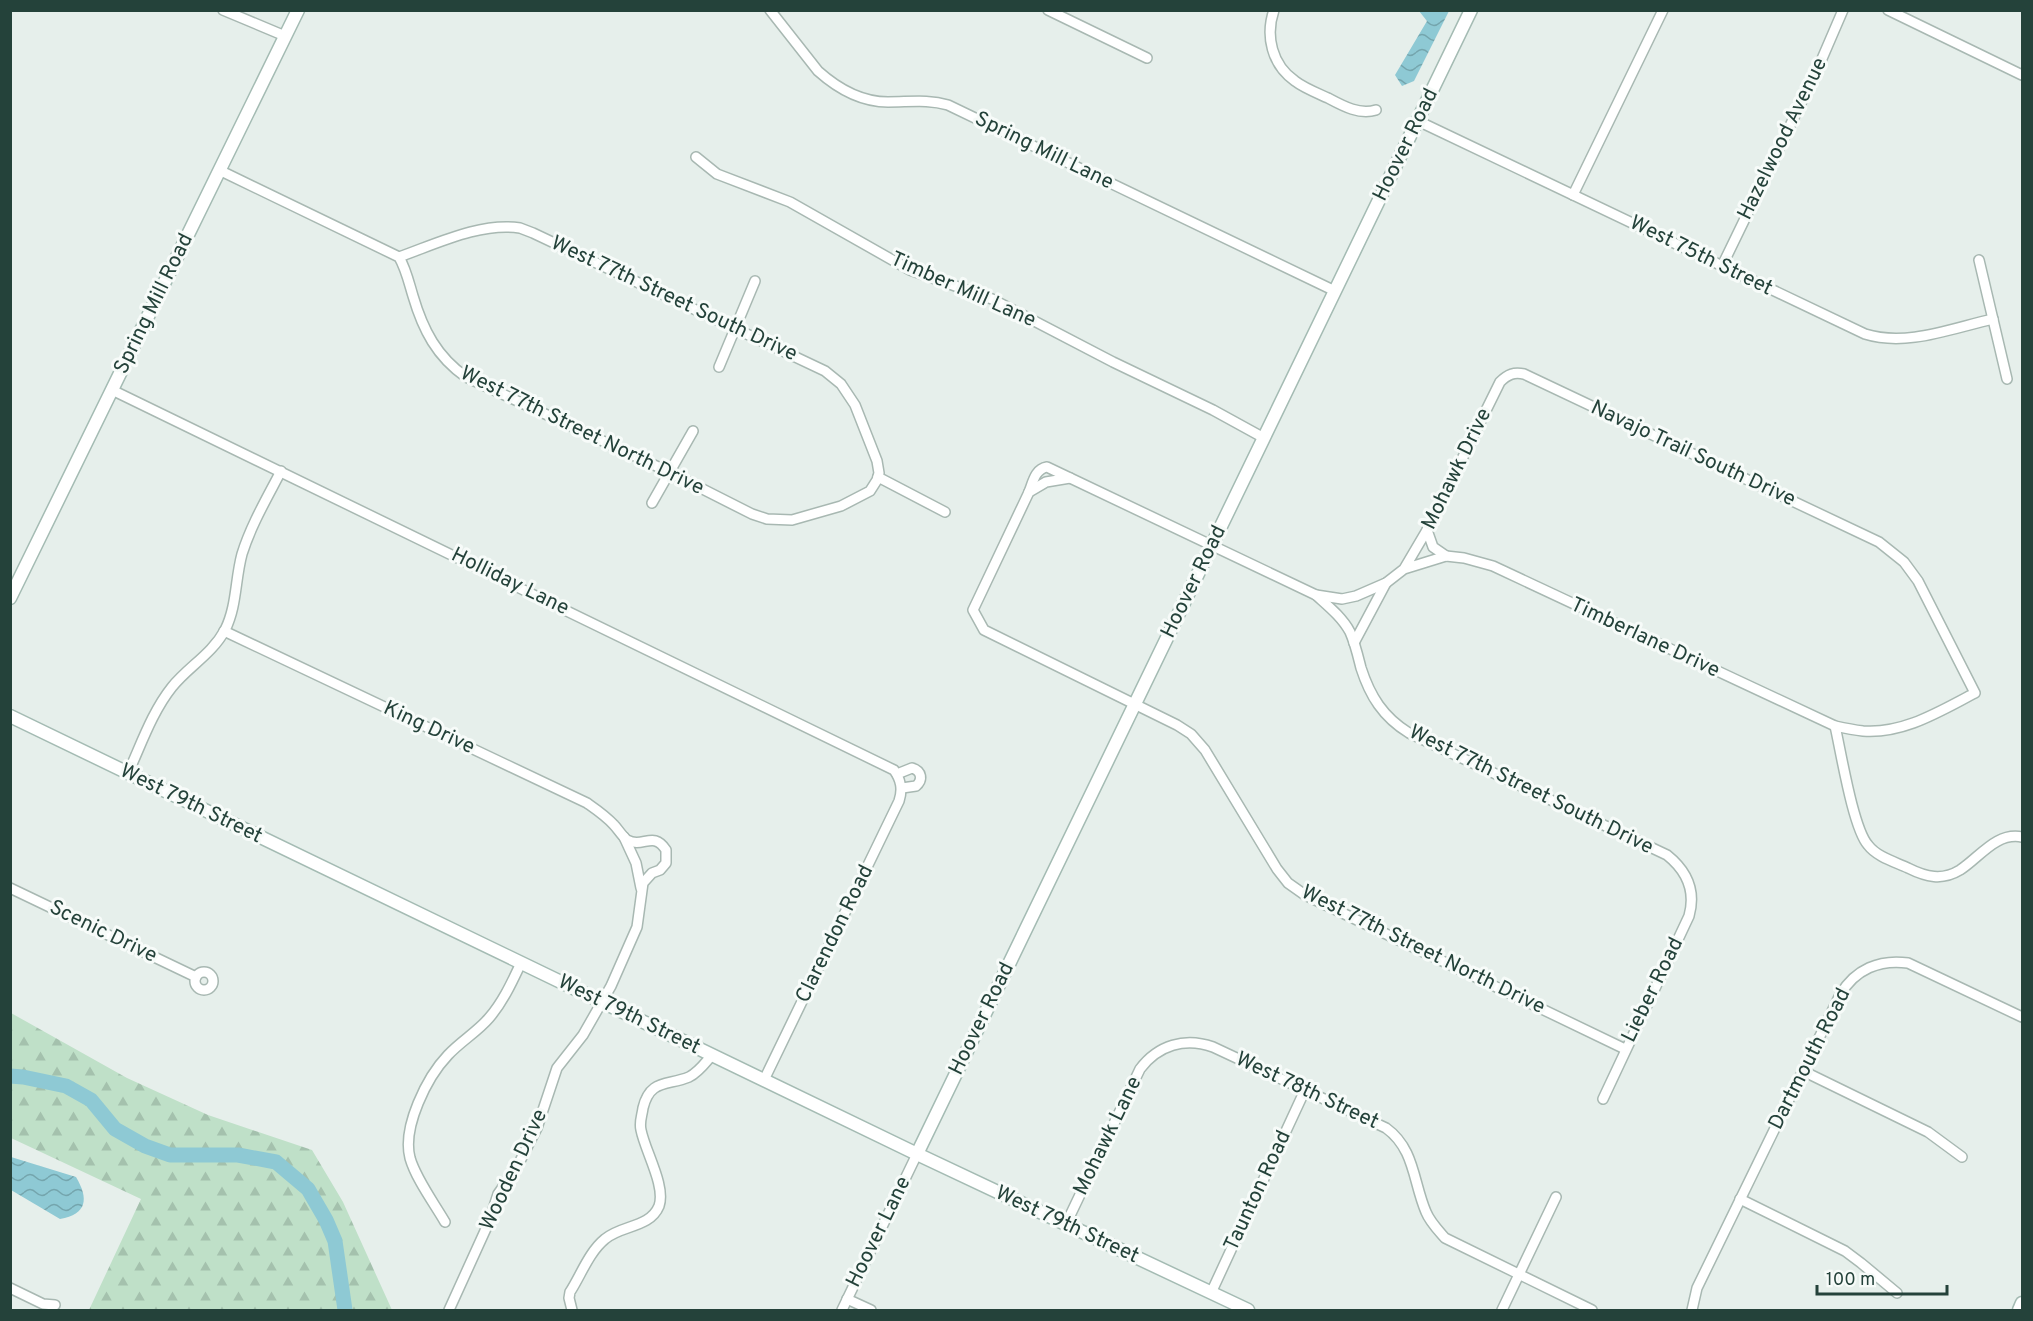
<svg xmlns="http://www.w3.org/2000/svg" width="2033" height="1321" font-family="Overpass,sans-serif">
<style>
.forest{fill:url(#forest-firs)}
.water{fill:url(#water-waves)}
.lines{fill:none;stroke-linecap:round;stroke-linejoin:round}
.river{stroke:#8ec9d4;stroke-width:15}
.street-casing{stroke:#a8b8b2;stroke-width:12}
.secondary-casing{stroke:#a4bbb3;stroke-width:15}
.street{stroke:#fff;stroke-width:9}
.secondary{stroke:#fff;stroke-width:12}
.labels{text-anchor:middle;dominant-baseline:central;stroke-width:6;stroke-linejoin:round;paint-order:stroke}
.street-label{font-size:21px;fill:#24423a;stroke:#f7fbf9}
</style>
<defs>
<pattern id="forest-firs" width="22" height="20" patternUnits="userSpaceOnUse" patternTransform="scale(1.5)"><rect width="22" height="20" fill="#bfe0c8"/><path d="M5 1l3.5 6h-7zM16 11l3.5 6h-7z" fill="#a4c1ad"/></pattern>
<pattern id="water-waves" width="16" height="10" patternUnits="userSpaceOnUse" patternTransform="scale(1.5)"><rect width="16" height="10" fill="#8ec9d4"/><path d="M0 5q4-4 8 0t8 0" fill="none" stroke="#74a5ad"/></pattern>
</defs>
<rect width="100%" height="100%" fill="#e6efeb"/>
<path class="forest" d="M11 1013 127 1078 208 1115 312 1150 343 1202 392 1310H89L141 1199 11 1138Z"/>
<g class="water">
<path d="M1419 11H1449L1414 81 1402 86 1395 75 1427 21Z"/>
<path d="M11 1157 76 1177C89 1199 87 1214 60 1219L11 1190Z"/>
</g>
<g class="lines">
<path class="river" d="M10 1076 23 1077 66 1086 91 1100 115 1129 145 1146 170 1155H238L276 1162 308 1189 326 1220 335 1241 345 1310"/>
<defs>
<g id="street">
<path d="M223 10 285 36"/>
<path d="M770 10 818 71C837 88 861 102 888 102 910 102 928 99 948 105L1335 291"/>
<path d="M1048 10 1147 58"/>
<path d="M1274 10C1265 36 1272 65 1295 81 1304 88 1317 93 1328 98 1343 106 1359 115 1376 110"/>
<path d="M1888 10 2022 75"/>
<path d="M1418 121 1865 334C1907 347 1952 328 1993 319"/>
<path d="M696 157 717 174 790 202 910 270 992 299 1113 362 1213 410 1264 438"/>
<path d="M219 170 399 257C406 269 409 283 413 296 423 330 437 357 466 377L669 472 752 514 767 519 792 520 841 506 870 491 877 480 879 473 877 461 855 405 841 384 825 371 533 233 520 228C480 222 436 244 399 257"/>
<path d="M1573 195 1663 10"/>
<path d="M1979 260 2007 379"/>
<path d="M1722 266 1818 68 1843 10"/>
<path d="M719 367 755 281"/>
<path d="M112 390 894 770C901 780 903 789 899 801L764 1080"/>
<path d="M878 477 945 512"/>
<path d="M1070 478 1046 482 1029 492 973 610 984 630 1177 725 1191 734 1205 750 1277 869 1288 883 1305 895 1625 1049"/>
<path d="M1029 492C1033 482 1035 469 1047 467L1316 595C1328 606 1342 617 1350 632 1355 643 1358 656 1361 668 1370 696 1383 717 1409 733L1667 855C1687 871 1696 891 1689 916L1603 1099"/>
<path d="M652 503 693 431"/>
<path d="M1427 530 1433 547 1446 556"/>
<path d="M1316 595 1342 599 1356 596 1386 583 1404 569 1446 556 1464 558 1493 566 1835 726C1844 728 1854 730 1863 731 1904 734 1940 711 1975 693L1918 581 1904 562 1879 542 1524 374C1514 372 1508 374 1500 382L1427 530 1404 569"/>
<path d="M224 631 587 803C597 810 606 816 614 825 618 829 622 836 627 840 643 849 653 830 666 850V863L660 870 652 873 643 883 637 927 611 986 583 1035 557 1068 537 1128 517 1167 498 1194 489 1222 449 1310"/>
<path d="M1354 643 1386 583"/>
<path d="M1835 726C1841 752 1853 828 1868 845 1877 857 1895 862 1908 868 1926 877 1942 881 1960 870 1980 857 1996 832 2022 837"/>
<path d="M128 773C141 745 152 712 172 687 188 667 212 654 225 630 237 606 235 580 242 554 251 525 267 498 281 471"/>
<path d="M897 774 912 768C922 771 923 780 916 786L902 788"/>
<path d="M624 837 636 863 641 888"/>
<path d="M10 888 196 977"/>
<circle cx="204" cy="981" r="9"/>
<path d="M1803 1071 1928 1132 1962 1157"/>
<path d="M1740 1199 1845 1251 1861 1263 1897 1293"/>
<path d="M445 1222C434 1203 416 1179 410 1158 402 1127 427 1077 448 1055 461 1041 477 1032 489 1018 503 1002 512 982 521 963"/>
<path d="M1066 1224 1140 1069C1158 1045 1185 1037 1213 1047L1386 1128C1415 1149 1413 1182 1426 1212 1430 1222 1438 1230 1445 1238L1592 1310"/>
<path d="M10 1288 43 1304 55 1305"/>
<path d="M1211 1293 1305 1090"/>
<path d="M847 1299 871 1310"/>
<path d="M572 1310 569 1298 570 1292C581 1275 589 1252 605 1239 621 1225 650 1228 659 1206 666 1186 645 1151 641 1130 639 1122 642 1116 643 1108 650 1079 667 1086 689 1077 699 1072 705 1063 712 1055"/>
<path d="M842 1310 917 1154"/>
<path d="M1502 1310 1556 1197"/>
<path d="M1692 1310 1697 1288 1840 995C1855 969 1880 959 1908 963L2022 1017"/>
</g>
<g id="secondary">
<path d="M10 598 298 10"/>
<path d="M10 716 917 1154 1248 1310"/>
<path d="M917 1154 1471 10"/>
<path d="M2019 1310 2022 1303"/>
</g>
</defs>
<use href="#street" class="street-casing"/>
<use href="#secondary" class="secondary-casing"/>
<use href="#street" class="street"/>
<use href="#secondary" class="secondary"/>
</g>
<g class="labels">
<g class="street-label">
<text transform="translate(1783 139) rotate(-64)">Hazelwood Avenue</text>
<text transform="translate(1406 145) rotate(-64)">Hoover Road</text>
<text transform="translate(1044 151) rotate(26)">Spring Mill Lane</text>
<text transform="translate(1701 256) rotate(26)">West 75th Street</text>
<text transform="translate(963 290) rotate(24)">Timber Mill Lane</text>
<text transform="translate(674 299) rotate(25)">West 77th Street South Drive</text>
<text transform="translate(154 304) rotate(-64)">Spring Mill Road</text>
<text transform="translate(582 431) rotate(26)">West 77th Street North Drive</text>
<text transform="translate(1693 454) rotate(25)">Navajo Trail South Drive</text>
<text transform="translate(1457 469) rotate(-64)">Mohawk Drive</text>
<text transform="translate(510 582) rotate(26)">Holliday Lane</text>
<text transform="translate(1194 582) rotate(-64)">Hoover Road</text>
<text transform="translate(1645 638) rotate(25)">Timberlane Drive</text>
<text transform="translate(429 728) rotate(25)">King Drive</text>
<text transform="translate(1531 790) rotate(26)">West 77th Street South Drive</text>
<text transform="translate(191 804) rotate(26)">West 79th Street</text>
<text transform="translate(103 932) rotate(26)">Scenic Drive</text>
<text transform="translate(835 934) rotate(-64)">Clarendon Road</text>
<text transform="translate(1423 950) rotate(26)">West 77th Street North Drive</text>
<text transform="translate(1653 990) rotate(-64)">Lieber Road</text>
<text transform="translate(629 1015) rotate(26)">West 79th Street</text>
<text transform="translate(982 1019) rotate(-64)">Hoover Road</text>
<text transform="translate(1810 1059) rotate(-63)">Dartmouth Road</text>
<text transform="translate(1307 1091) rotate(25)">West 78th Street</text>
<text transform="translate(1108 1136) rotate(-64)">Mohawk Lane</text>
<text transform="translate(514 1170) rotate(-65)">Wooden Drive</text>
<text transform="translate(1258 1191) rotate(-65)">Taunton Road</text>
<text transform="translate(1067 1225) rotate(25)">West 79th Street</text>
<text transform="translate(879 1232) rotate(-64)">Hoover Lane</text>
</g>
</g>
<rect width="2033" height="1321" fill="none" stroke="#24423a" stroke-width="24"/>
<path d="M1817 1285v9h130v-9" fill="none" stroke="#24423a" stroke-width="3"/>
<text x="1826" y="1285" font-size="18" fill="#24423a" stroke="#f7fbf9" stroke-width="4.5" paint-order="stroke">100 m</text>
</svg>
